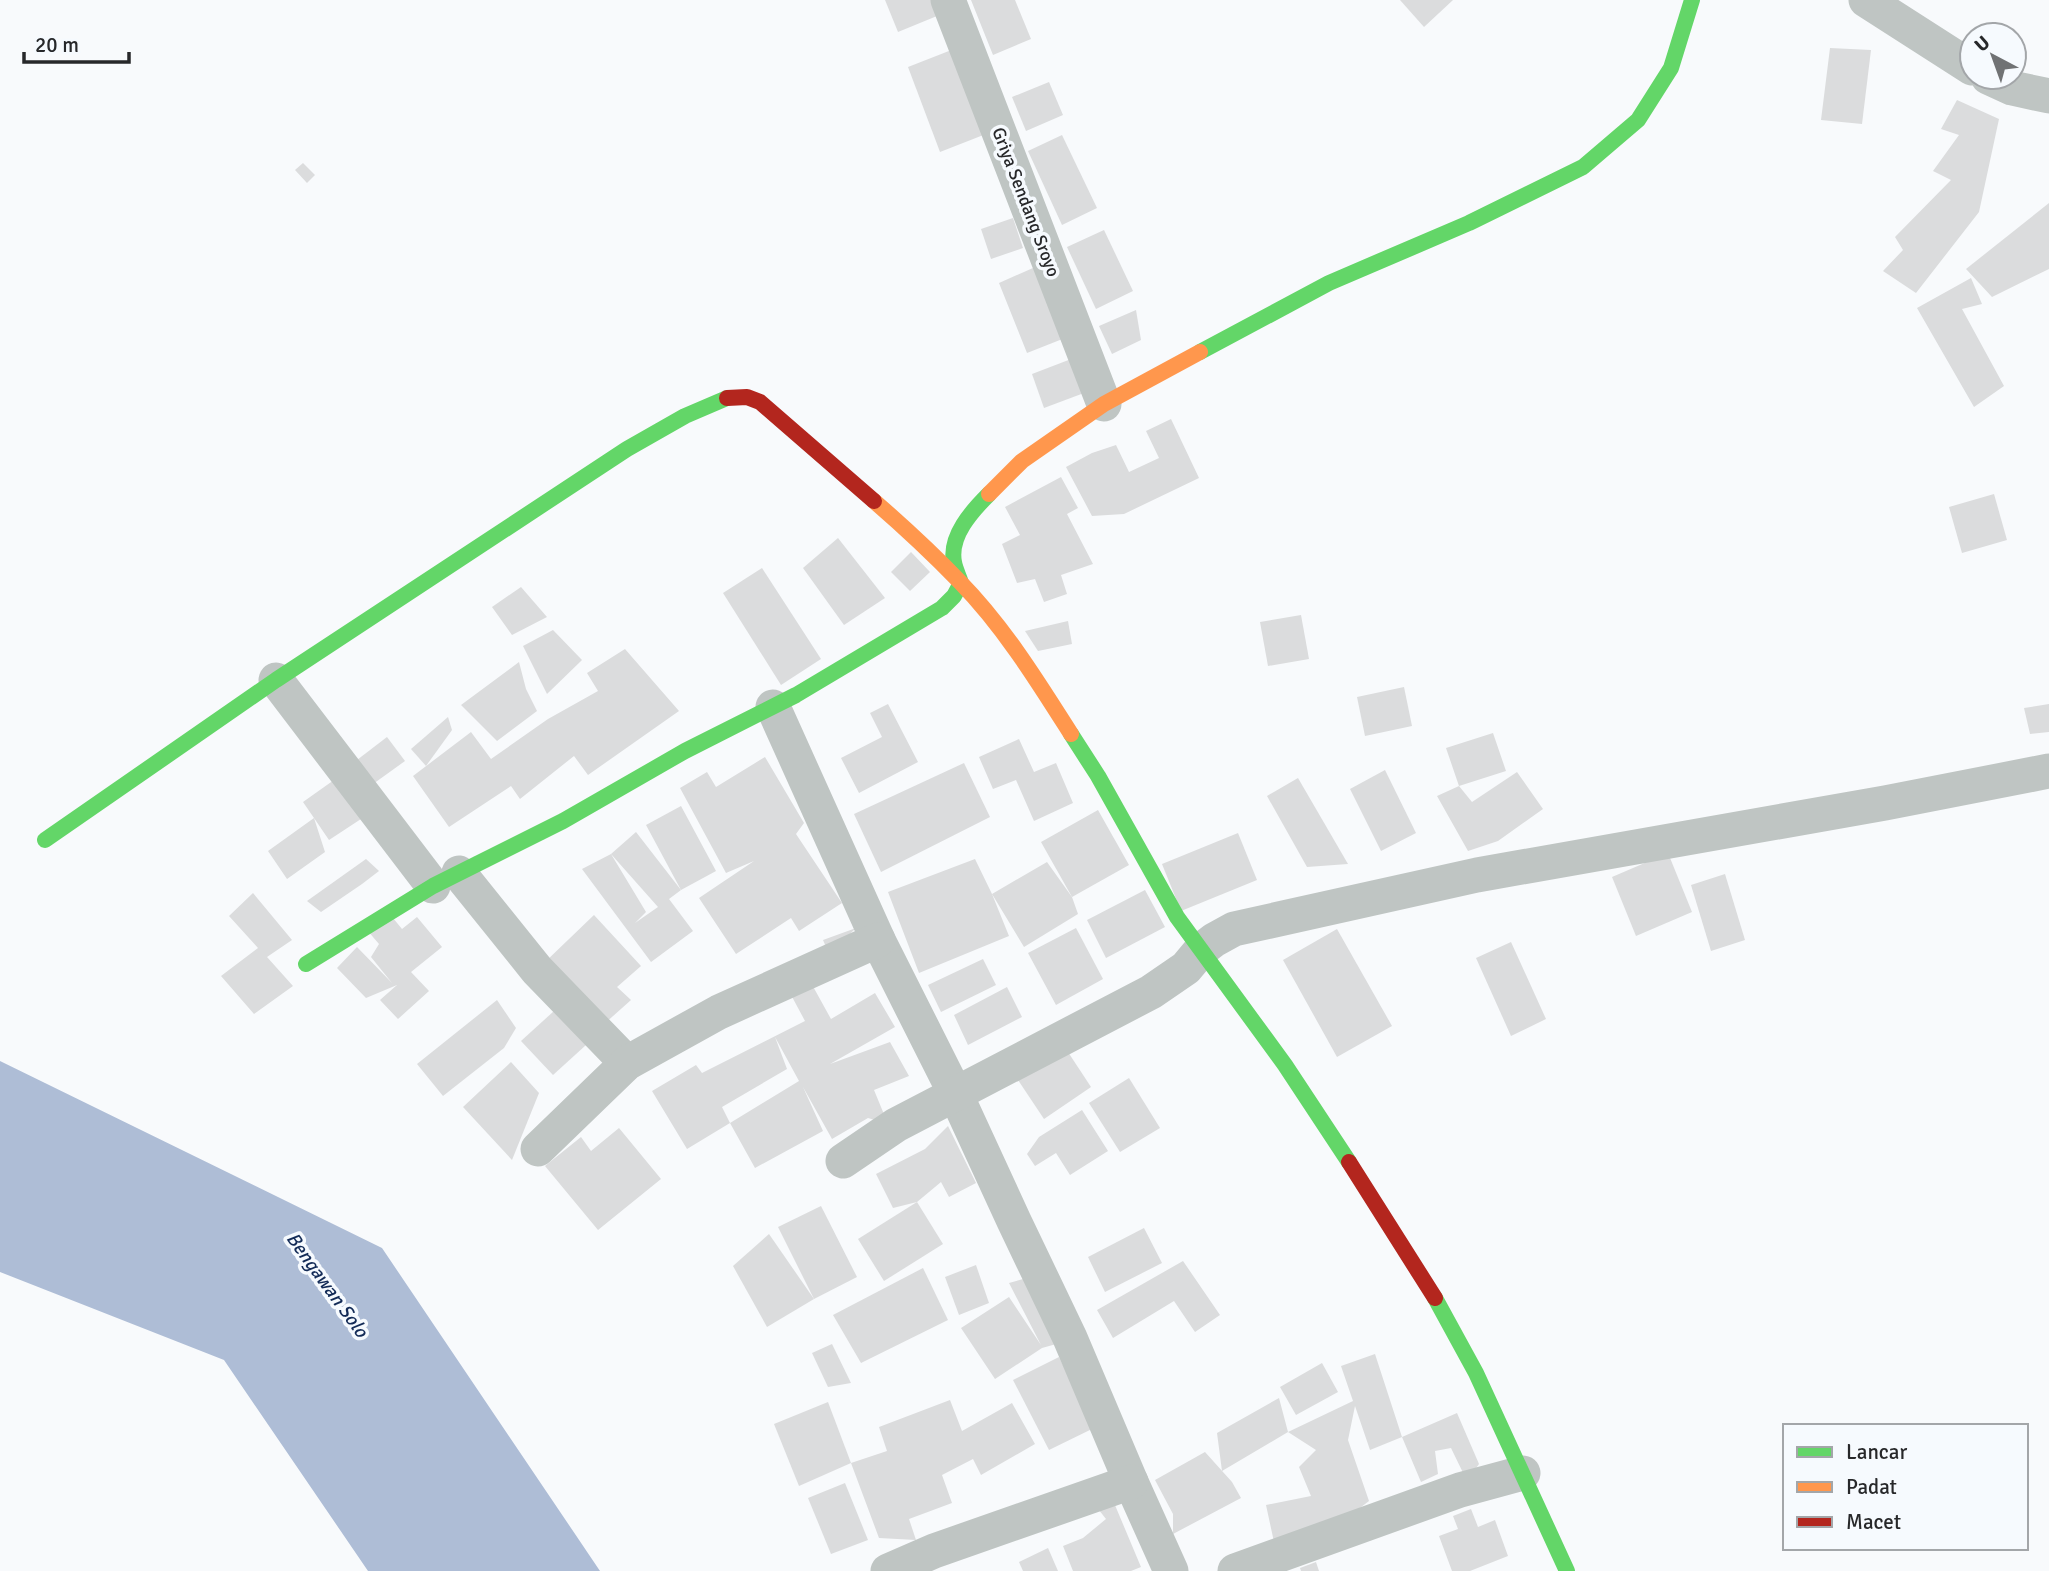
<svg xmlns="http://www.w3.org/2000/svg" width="2049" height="1571" font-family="Signika,sans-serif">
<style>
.water{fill:#aebdd6}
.building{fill:#dbdcdd;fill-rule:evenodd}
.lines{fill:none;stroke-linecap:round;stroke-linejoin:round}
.street{stroke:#bfc5c3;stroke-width:35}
.fast{stroke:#63d668;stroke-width:16}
.slow{stroke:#ff974d;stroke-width:16}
.jam{stroke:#b3261e;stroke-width:16}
.labels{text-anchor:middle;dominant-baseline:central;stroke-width:7;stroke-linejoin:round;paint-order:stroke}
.street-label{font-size:18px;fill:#27282a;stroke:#f6fafe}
.water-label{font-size:19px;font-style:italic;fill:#132b57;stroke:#f6fafe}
</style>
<rect width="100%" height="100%" fill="#f8fafc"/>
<path class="water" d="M0 1061 382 1248 600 1571H368L224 1360 0 1272Z"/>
<g class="building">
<path d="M885 0H931L937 16 898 32Z"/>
<path d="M971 0H1015L1031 39 993 55Z"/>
<path d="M1400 0H1453L1424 27Z"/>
<path d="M1830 48 1871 50 1862 124 1821 120Z"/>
<path d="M954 49 986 134 940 152 908 67Z"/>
<path d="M1049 82 1063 115 1026 131 1012 97Z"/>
<path d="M1957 100 1999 119 1979 212 1916 293 1883 271 1903 250 1895 237 1951 180 1933 171 1959 135 1941 129Z"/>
<path d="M1062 135 1097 208 1062 225 1028 151Z"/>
<path d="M303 163 315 175 307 183 295 170Z"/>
<path d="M2049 203V269L1992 297 1966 269Z"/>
<path d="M1013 218 1023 248 991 259 981 229Z"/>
<path d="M1104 230 1133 291 1096 309 1067 247Z"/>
<path d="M1042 264 1065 338 1027 353 999 283Z"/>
<path d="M1971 278 1982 304 1962 309 2004 386 1974 407 1917 308Z"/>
<path d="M1136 310 1141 340 1112 354 1099 326Z"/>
<path d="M1079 356 1092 390 1044 408 1032 374Z"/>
<path d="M1171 419 1199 478 1124 514 1092 516 1066 467 1092 453 1116 445 1129 472 1159 458 1146 431Z"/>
<path d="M1061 477 1078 508 1067 514 1093 564 1061 575 1067 594 1044 602 1035 579 1017 583 1002 544 1020 535 1005 507Z"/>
<path d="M1994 494 2007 540 1962 553 1949 507Z"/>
<path d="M838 538 885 598 844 625 803 568Z"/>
<path d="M911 552 930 572 910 591 891 572Z"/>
<path d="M762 568 821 659 781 685 723 593Z"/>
<path d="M521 587 547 617 512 635 492 607Z"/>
<path d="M1301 615 1309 659 1268 666 1260 622Z"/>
<path d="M1068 621 1072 644 1038 651 1025 631Z"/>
<path d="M553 630 582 660 547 694 523 646Z"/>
<path d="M625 649 679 711 588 775 574 756 520 799 511 786 449 827 413 776 471 732 491 759 548 719 598 691 587 673Z"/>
<path d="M519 662 526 689 537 711 497 741 461 705Z"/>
<path d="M1404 687 1412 726 1365 736 1357 697Z"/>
<path d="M888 704 918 762 859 793 841 758 882 737 870 713Z"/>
<path d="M2049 704V732L2030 734 2024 708Z"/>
<path d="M448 717 452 730 426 766 411 749Z"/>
<path d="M1493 733 1506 771 1459 786 1472 802 1517 772 1543 809 1498 841 1468 851 1437 796 1459 786 1446 748Z"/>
<path d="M387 737 405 761 373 784 357 760Z"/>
<path d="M1019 739 1034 772 1056 763 1073 803 1034 821 1016 780 993 789 979 757Z"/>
<path d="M765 757 804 823 796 834 842 903 799 931 791 918 736 954 699 898 754 861 726 873 680 788 707 772 716 787Z"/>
<path d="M964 763 990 817 881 872 854 814Z"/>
<path d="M1385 770 1416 833 1381 851 1350 789Z"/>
<path d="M1298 778 1348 864 1307 867 1267 796Z"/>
<path d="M334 780 361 819 329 840 314 818 325 852 287 879 268 851 314 818 303 802Z"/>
<path d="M681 806 716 871 681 890 646 825Z"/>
<path d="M1098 810 1129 865 1072 897 1041 842Z"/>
<path d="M636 832 681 890 669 899 693 931 651 962 582 869 611 854ZM611 854 658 907 635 923 646 912Z"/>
<path d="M1238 833 1257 880 1181 911 1162 864Z"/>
<path d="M1668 853 1692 912 1636 936 1612 877Z"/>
<path d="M366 859 379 871 362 884 321 912 307 901Z"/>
<path d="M975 859 992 894 1047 862 1072 897 1078 914 1024 947 992 894 1009 936 919 973 888 892Z"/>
<path d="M1725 874 1745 940 1711 951 1691 885Z"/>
<path d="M1145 890 1165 927 1106 958 1087 920Z"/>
<path d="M253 893 292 940 267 957 293 986 254 1014 221 976 258 948 229 916Z"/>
<path d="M388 912 402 929 417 917 442 947 411 972 429 991 398 1019 380 1000 397 985 366 998 337 968 357 947 392 983 371 957 379 944 367 930Z"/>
<path d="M594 915 641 966 617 987 631 1000 603 1025 543 964Z"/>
<path d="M856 928 829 954 823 940Z"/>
<path d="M1076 928 1103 979 1056 1005 1028 953Z"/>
<path d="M1337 929 1392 1026 1337 1057 1283 960Z"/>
<path d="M1511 942 1546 1019 1511 1036 1476 958Z"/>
<path d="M983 959 996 985 941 1012 928 985Z"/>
<path d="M810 981 831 1019 875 993 895 1027 830 1064 890 1042 909 1076 874 1090 888 1124 868 1118 832 1139 803 1087 823 1131 755 1168 730 1123 799 1081 775 1037 787 1069 722 1107 730 1123 687 1149 652 1091 696 1065 702 1073 805 1021 790 993Z"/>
<path d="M1007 987 1022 1017 968 1045 954 1015Z"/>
<path d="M497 1000 516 1028 504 1048 443 1096 417 1064Z"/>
<path d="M554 1011 586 1045 553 1075 521 1041Z"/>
<path d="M1066 1049 1091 1087 1044 1119 1018 1080Z"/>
<path d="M511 1062 539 1093 512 1160 463 1107Z"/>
<path d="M1129 1078 1160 1128 1120 1152 1089 1103Z"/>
<path d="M1082 1110 1108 1151 1070 1175 1056 1153 1035 1166 1027 1154 1039 1137Z"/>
<path d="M948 1126 976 1183 949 1197 941 1182 917 1202 893 1208 876 1174 925 1149Z"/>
<path d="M619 1128 661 1179 598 1230 545 1166 581 1137 591 1151Z"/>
<path d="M917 1202 943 1244 884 1281 858 1239Z"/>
<path d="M821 1206 857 1277 814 1299 778 1227Z"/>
<path d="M1144 1228 1162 1263 1105 1292 1088 1257Z"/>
<path d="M769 1234 814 1299 767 1327 733 1266Z"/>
<path d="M1183 1261 1220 1315 1195 1332 1174 1301 1113 1338 1097 1310Z"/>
<path d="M976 1265 989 1303 959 1315 945 1277Z"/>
<path d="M923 1268 948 1320 861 1363 833 1315Z"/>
<path d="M1023 1279 1067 1341 1042 1348 995 1379 961 1328 1009 1297 1041 1345 1009 1283Z"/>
<path d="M832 1344 851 1383 828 1387 812 1353Z"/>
<path d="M1375 1354 1402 1437 1370 1450 1355 1406 1348 1440 1369 1501 1326 1534 1274 1542 1266 1505 1311 1496 1299 1467 1316 1450 1288 1432 1222 1471 1217 1433 1279 1398 1288 1432 1353 1401 1341 1366Z"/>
<path d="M1059 1357 1094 1428 1049 1450 1013 1380Z"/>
<path d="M1322 1363 1338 1392 1296 1415 1280 1387Z"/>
<path d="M950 1400 962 1431 1012 1403 1035 1444 981 1475 973 1459 942 1475 952 1503 909 1519 916 1540 879 1538 851 1463 887 1451 879 1427Z"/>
<path d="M828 1402 851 1463 799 1486 774 1424Z"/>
<path d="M1457 1413 1479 1464 1467 1481 1451 1448 1435 1451 1438 1474 1421 1482 1402 1437Z"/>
<path d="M1205 1452 1232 1482 1241 1498 1173 1534V1514L1155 1480Z"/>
<path d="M845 1483 868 1540 831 1554 808 1498Z"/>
<path d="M1112 1498 1141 1567 1131 1571H1073L1063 1546 1083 1538 1106 1519 1095 1505Z"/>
<path d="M1471 1509 1478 1527 1495 1520 1508 1556 1470 1571H1452L1439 1536 1458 1529 1453 1516Z"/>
<path d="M1048 1548 1058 1571H1023L1019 1562Z"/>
<path d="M1316 1562 1319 1571H1301L1300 1568Z"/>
</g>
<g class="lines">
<g class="street">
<path d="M948 0 1104 404"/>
<path d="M1866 0 1972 68"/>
<path d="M1988 77 2012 88 2049 96"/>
<path d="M276 680 433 886"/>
<path d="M773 707 878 940 956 1095 1014 1221 1070 1338 1131 1482 1171 1571"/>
<path d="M459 873 537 970 627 1063"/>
<path d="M538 1149 627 1063 719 1012 878 940"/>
<path d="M843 1161 896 1125 1151 992 1186 968 1201 950 1214 940 1234 929 1477 875 1885 803 2049 771"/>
<path d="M888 1571 934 1551 1131 1482"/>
<path d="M1235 1571 1460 1490 1523 1473"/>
</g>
<g class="fast">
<path d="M1200 352 1329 283 1469 223 1583 167 1638 120 1671 68 1692 0"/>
<path d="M1071 734 1098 776 1177 917 1285 1065 1349 1162"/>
<path d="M45 840 276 680 627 449 685 416 727 398"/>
<path d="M306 964 433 886 563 821 685 751 796 695 942 608 954 596 961 583C959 576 955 569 954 562 949 536 972 511 989 494"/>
<path d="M1435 1298 1476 1373 1567 1571"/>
</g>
<g class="slow">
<path d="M989 494 1022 461 1104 404 1200 352"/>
<path d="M874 501C904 527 933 554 960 582 1004 627 1038 682 1071 734"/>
</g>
<g class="jam">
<path d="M727 398 747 397 760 402 874 501"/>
<path d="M1349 1162 1435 1298"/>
</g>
</g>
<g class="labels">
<g class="street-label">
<text transform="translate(1026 202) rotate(69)">Griya Sendang Sroyo</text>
</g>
<g class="water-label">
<text transform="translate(327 1285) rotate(54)">Bengawan Solo</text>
</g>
</g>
<rect x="1783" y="1424" width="245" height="126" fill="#f6fafe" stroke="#a3a6a9" stroke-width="2"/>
<rect x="1797" y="1447" width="35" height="10" fill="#63d668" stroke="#a3a6a9" stroke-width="2"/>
<text x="1846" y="1459" font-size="21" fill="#27282a">Lancar</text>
<rect x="1797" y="1482" width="35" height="10" fill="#ff974d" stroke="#a3a6a9" stroke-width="2"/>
<text x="1846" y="1494" font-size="21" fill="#27282a">Padat</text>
<rect x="1797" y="1517" width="35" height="10" fill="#b3261e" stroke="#a3a6a9" stroke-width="2"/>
<text x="1846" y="1529" font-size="21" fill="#27282a">Macet</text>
<g transform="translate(1993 56) rotate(319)"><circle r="33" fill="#f6fafe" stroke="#a3a6a9" stroke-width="2"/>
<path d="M0-5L12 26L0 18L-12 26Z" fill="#707274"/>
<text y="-10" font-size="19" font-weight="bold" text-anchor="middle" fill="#27282a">U</text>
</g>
<path d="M24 52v10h105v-10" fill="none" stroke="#27282a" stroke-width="3.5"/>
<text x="35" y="52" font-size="21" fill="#27282a" stroke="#f6fafe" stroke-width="5" paint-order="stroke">20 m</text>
</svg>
